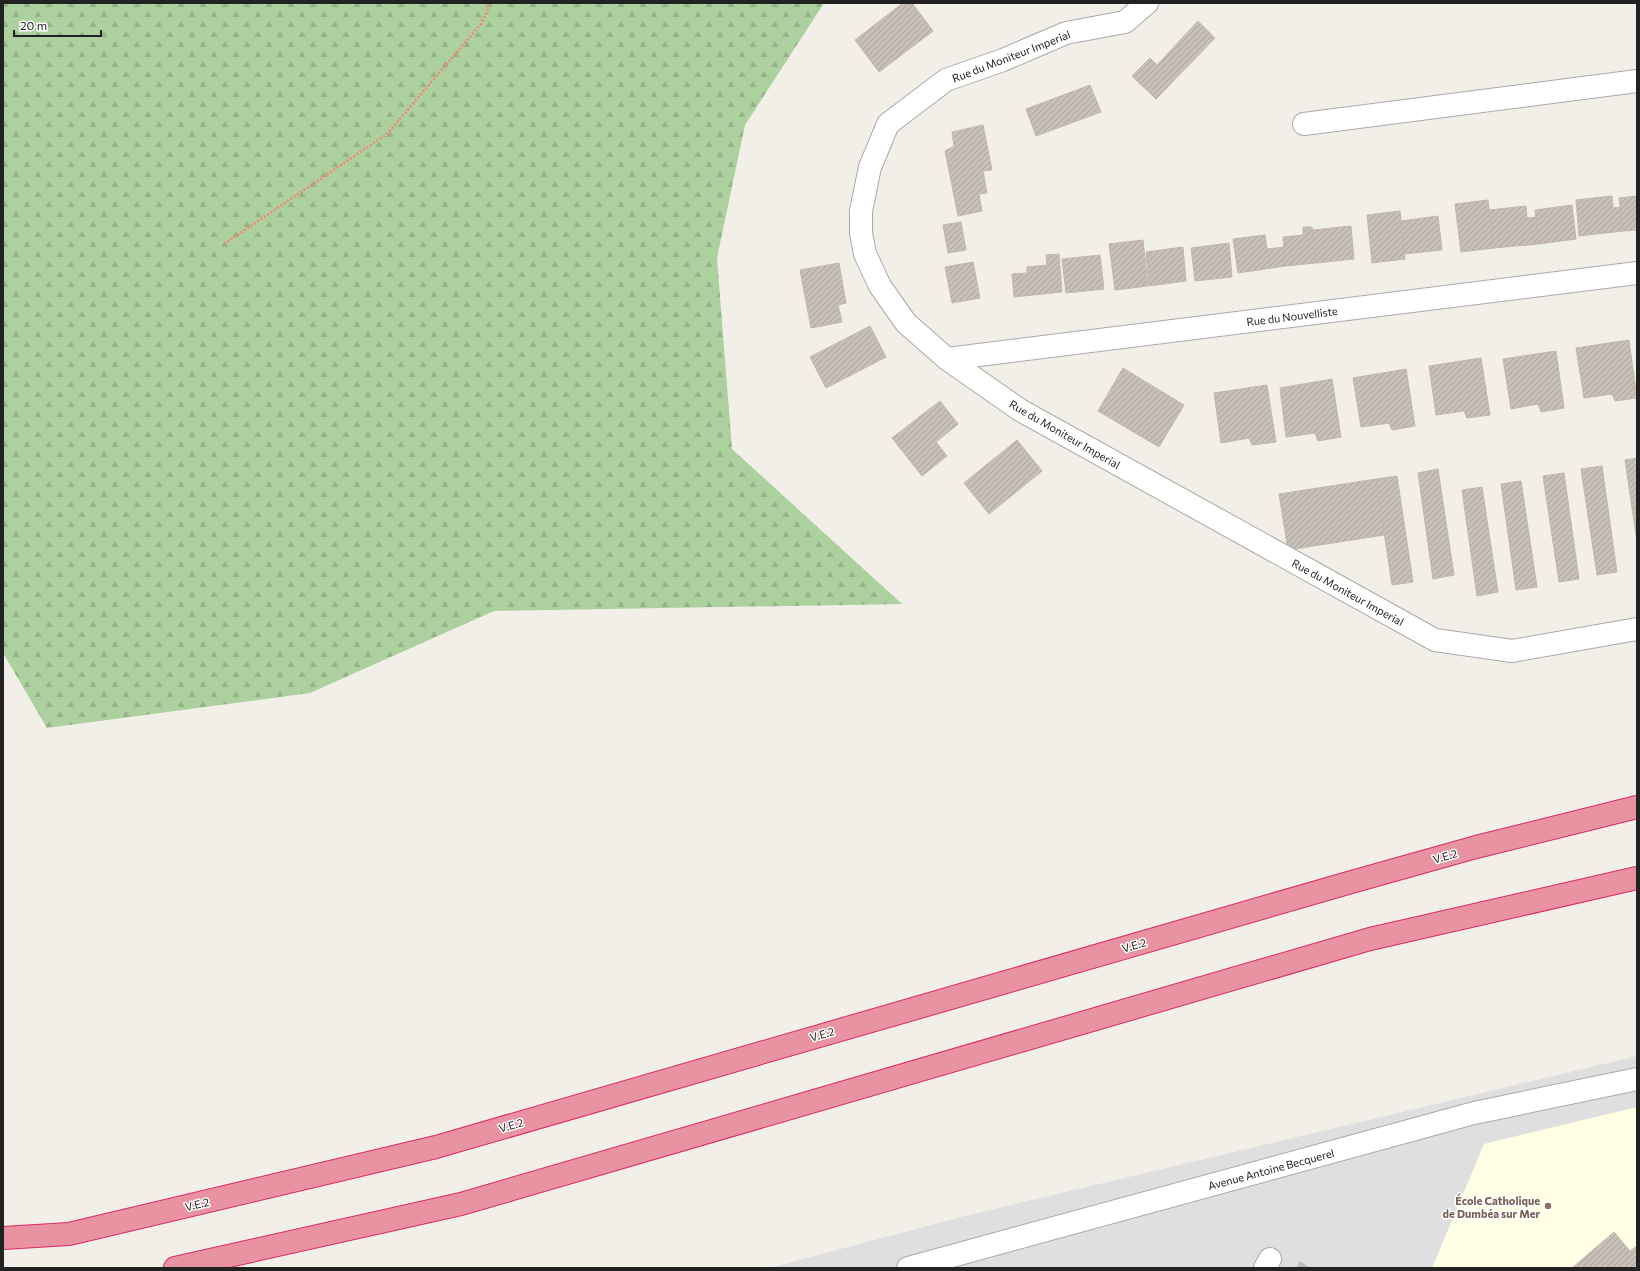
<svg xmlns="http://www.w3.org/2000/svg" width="1640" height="1271" font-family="Commissioner,sans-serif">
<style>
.residential{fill:#e0dfdf}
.education{fill:#ffffe5}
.forest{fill:url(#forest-firs)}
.building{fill:url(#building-hatch);stroke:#c4b6ab}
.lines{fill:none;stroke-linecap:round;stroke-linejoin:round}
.minor-casing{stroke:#a9a9a9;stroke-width:24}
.highway-casing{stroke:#dc2a67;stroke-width:24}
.path{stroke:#fa8072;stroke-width:2.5;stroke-dasharray:2 2;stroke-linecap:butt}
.minor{stroke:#fff;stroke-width:22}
.highway{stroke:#e892a2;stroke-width:22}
.education-dot{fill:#8d6e63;stroke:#fff;stroke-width:1.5}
.labels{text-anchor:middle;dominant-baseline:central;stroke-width:3;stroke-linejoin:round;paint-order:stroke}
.street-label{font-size:11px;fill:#222;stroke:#fff}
.education-label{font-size:11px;font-weight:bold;fill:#785e54;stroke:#fff;text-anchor:end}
</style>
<defs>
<pattern id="forest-firs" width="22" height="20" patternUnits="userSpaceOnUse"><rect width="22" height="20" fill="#add19e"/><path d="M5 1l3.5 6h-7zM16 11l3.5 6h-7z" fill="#95b388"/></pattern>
<pattern id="building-hatch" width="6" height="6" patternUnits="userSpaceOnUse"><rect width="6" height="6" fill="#c7bfb8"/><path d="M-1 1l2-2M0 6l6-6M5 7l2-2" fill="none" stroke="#aba49e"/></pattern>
</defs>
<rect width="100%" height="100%" fill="#f2efe9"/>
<path class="residential" d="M1637 1056V1268H769L965 1216Z"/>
<path class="education" d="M1637 1107V1268H1432L1484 1144Z"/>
<path class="forest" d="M3 3H824L745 125 717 258 732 449 902 604 494 611 310 693 47 728 3 653Z"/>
<g class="building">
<path d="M903 3H912L933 31 879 72 855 40Z"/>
<path d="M1198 21 1215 38 1156 99 1132 76 1150 58 1157 65Z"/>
<path d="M1090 85 1101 112 1036 136 1026 109Z"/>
<path d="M983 125 992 170 983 171 987 193 979 194 982 211 958 216 945 151 954 146 952 132Z"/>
<path d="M1612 196 1613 208 1621 207 1623 231 1579 236 1576 200Z"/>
<path d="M1637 196V230L1623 231 1619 198Z"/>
<path d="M1488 200 1494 248 1461 252 1455 204Z"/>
<path d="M1572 205 1576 239 1539 244 1535 210Z"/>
<path d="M1526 206 1527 218 1536 217 1539 244 1494 248 1489 210Z"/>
<path d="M1400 211 1405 259 1372 263 1367 215Z"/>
<path d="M1438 216 1442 250 1404 254 1401 221Z"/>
<path d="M961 222 966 250 948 253 943 225Z"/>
<path d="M1351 226 1354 259 1316 263 1313 230Z"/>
<path d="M1303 227H1312L1316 263 1285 266 1283 237 1303 235Z"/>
<path d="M1265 235 1267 249 1284 247 1285 266 1238 273 1233 239Z"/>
<path d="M1143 240 1148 286 1115 290 1109 244Z"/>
<path d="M1229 243 1232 277 1195 281 1191 248Z"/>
<path d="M1183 247 1186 281 1149 286 1146 252Z"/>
<path d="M1059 254 1062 292 1014 297 1012 274 1027 273V267L1047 265 1046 255Z"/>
<path d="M1100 255 1104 289 1066 293 1062 259Z"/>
<path d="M973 262 980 298 952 303 945 267Z"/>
<path d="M839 263 846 303 838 305 842 322 811 328 800 270Z"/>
<path d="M870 326 886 357 826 388 810 357Z"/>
<path d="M1629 340 1637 398 1615 401 1612 394 1584 398 1576 348Z"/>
<path d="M1556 351 1564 408 1541 412 1538 404 1511 409 1503 359Z"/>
<path d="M1481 358 1490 415 1467 418 1464 411 1436 415 1429 366Z"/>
<path d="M1123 368 1184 405 1159 447 1098 411Z"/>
<path d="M1406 369 1415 426 1392 430 1389 423 1361 427 1353 378Z"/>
<path d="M1332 379 1341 437 1318 441 1315 433 1286 437 1280 388Z"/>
<path d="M1267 385 1276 442 1252 445 1249 438 1221 443 1214 393Z"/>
<path d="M940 401 958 424 936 442 947 456 922 476 892 438Z"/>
<path d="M1017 440 1042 471 989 514 964 483Z"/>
<path d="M1637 458V542L1625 460Z"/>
<path d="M1602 466 1617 572 1597 575 1581 469Z"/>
<path d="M1438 469 1454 575 1433 579 1418 473Z"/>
<path d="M1564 473 1579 579 1559 582 1543 476Z"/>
<path d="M1397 476 1413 582 1392 585 1376 479Z"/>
<path d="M1376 479 1384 535 1288 550 1279 494Z"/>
<path d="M1521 481 1537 587 1516 590 1501 484Z"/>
<path d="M1482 487 1498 592 1477 596 1462 490Z"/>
<path d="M1614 1232 1630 1251 1637 1246V1268H1572Z"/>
<path d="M1300 1262 1310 1268H1297Z"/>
</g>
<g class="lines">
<defs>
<g id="minor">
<path d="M1147 3 1125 22 1066 33 1003 60 946 80 888 124 870 167 861 211V233L865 254 880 286 906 323 947 359 1020 410 1435 640 1512 651 1637 629"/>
<path d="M1304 124 1637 81"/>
<path d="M947 359 1637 273"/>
<path d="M908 1268 1474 1113 1637 1079"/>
<path d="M1265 1268 1270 1259"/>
</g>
<g id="highway">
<path d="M3 1238 69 1234 436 1147 1348 883 1476 847 1637 807"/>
<path d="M175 1268 461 1204 1370 939 1637 878"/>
</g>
</defs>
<use href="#minor" class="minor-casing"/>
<use href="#highway" class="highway-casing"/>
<path class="path" d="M224 244 387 134 481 24 491 3"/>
<use href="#minor" class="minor"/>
<use href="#highway" class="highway"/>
</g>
<circle class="education-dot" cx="1548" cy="1206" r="4"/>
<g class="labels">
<g class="street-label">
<text transform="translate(1011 56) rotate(-21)">Rue du Moniteur Imperial</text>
<text transform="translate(1292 316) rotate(-7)">Rue du Nouvelliste</text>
<text transform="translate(1065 434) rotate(30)">Rue du Moniteur Imperial</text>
<text transform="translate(1348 592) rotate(29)">Rue du Moniteur Imperial</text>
<text transform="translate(1445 856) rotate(-16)">V.E.2</text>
<text transform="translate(1134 945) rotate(-16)">V.E.2</text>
<text transform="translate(822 1034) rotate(-16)">V.E.2</text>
<text transform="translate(511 1125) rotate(-16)">V.E.2</text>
<text transform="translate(1271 1169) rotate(-15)">Avenue Antoine Becquerel</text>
<text transform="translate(197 1204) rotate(-13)">V.E.2</text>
</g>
<g class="education-label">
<text x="1540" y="1200">École Catholique<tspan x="1540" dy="13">de Dumbéa sur Mer</tspan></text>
</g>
</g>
<rect width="1640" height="1271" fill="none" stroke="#222222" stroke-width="8"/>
<path d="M14 30v6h87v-6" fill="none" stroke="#222222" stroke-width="2"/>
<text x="20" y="30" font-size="12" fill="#222222" stroke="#ffffff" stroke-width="3" paint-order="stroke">20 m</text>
</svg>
